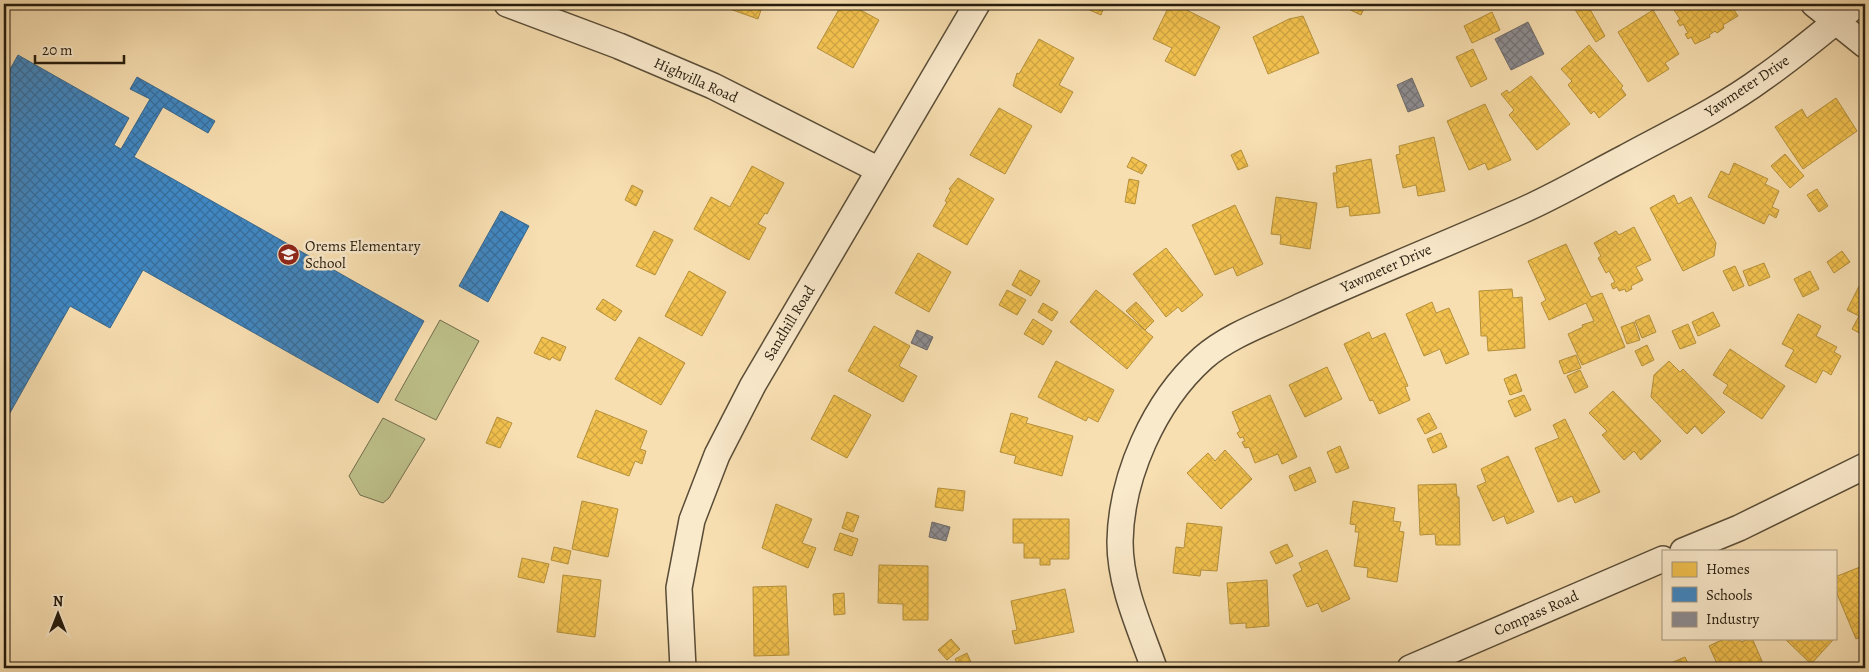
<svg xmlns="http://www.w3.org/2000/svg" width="1869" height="672" font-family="Alegreya,serif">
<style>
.green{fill:#bec18b;stroke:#726e4c}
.homes{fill:url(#homes-cross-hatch);stroke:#b5903b}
.schools{fill:url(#schools-cross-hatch);stroke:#38688e}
.industry{fill:url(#industry-cross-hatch);stroke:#6e6b6a}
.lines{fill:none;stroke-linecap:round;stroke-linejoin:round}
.minor-casing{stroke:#5a4d37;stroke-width:28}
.minor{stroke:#faeacc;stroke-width:25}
.labels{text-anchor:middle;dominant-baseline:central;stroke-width:5;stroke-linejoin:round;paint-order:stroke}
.street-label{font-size:15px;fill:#261c0e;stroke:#faeacc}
.poi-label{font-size:15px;fill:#261c0e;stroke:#faeacc;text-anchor:start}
</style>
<defs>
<pattern id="homes-cross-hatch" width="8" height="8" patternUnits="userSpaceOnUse" patternTransform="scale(1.25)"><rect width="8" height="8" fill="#f2c14e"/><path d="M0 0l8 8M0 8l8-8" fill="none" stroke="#cfa543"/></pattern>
<pattern id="schools-cross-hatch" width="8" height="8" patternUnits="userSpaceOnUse" patternTransform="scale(1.25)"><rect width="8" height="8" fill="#3f88c5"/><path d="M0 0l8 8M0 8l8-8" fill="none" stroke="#356e9e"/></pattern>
<pattern id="industry-cross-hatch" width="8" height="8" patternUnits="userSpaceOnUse" patternTransform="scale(1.25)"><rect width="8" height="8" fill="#8d8d92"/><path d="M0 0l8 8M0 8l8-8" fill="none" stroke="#737276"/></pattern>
</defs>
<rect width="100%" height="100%" fill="#f8dfb1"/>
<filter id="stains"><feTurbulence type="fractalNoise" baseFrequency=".004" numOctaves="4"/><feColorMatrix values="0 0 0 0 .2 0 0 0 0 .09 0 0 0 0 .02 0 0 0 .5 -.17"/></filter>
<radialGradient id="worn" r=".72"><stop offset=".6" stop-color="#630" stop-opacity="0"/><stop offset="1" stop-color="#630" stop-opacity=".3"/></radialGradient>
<g class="green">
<path d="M440 320 479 341 436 420 395 400Z"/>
<path d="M383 418 425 439 389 498 383 503 360 495 349 476Z"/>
</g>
<g class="homes">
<path d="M725 4H763L758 19 724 7Z"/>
<path d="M842 4H849L879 20 853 68 817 48Z"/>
<path d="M1076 4H1105L1101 15Z"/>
<path d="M1170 4H1175L1220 27 1195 76 1165 61 1172 48 1153 39Z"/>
<path d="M1338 4H1366L1361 15Z"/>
<path d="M1581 4H1587L1605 36 1596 42 1574 8Z"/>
<path d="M1670 4H1730L1738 16 1723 25 1724 28 1717 33 1715 31 1709 35 1710 37 1695 44 1691 37 1688 39 1685 34 1688 33 1683 24 1680 26 1677 21 1680 19Z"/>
<path d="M1653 10 1679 54 1665 63 1669 69 1648 82 1618 32Z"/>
<path d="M1492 12 1500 30 1472 43 1464 26Z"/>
<path d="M1303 16 1319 53 1268 74 1253 37 1289 19Z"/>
<path d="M1039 39 1074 58 1059 85 1073 92 1061 113 1013 86 1017 73 1019 74Z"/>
<path d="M1589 45 1623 86 1621 88 1626 95 1599 118 1594 111 1591 114 1568 85 1572 81 1561 69Z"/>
<path d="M1473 49 1487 79 1471 87 1456 57Z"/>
<path d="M1531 76 1570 124 1537 150 1509 115 1514 110 1501 94 1507 90 1509 93Z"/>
<path d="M1836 98 1857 131 1803 169 1775 127 1802 109 1807 118Z"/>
<path d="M1485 104 1511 160 1488 170 1485 163 1469 170 1447 121Z"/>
<path d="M999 108 1032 126 1005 174 970 155Z"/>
<path d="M1434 137 1445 191 1418 196 1416 185 1403 188 1396 155 1400 154 1399 146Z"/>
<path d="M1241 150 1248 166 1238 170 1231 155Z"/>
<path d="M1785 154 1804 176 1790 188 1771 166Z"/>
<path d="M1132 157 1147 165 1142 174 1127 167Z"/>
<path d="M1371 159 1380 213 1350 216 1349 206 1337 208 1333 173H1337L1336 166Z"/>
<path d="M1734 163 1768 179 1765 184 1779 191 1772 207 1779 210 1776 218 1769 214 1764 224 1708 197 1721 171 1729 175Z"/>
<path d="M752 166 784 183 767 214 765 213 758 224 766 228 749 260 694 229 711 197 730 207Z"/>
<path d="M958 178 994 199 967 245 933 226 947 202 945 201 951 190 949 189Z"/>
<path d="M1129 179 1139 181 1135 204 1125 202Z"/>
<path d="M632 185 643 191 636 206 625 200Z"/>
<path d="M1817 189 1828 206 1819 212 1807 195Z"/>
<path d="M1674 195 1678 204 1691 197 1716 243 1714 256 1683 271 1650 208Z"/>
<path d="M1276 197 1317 203 1310 249 1280 244 1281 235 1271 234Z"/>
<path d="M1235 205 1263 264 1237 276 1233 267 1215 275 1192 225Z"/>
<path d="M1634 227 1651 260 1636 267 1643 280 1631 286 1632 289 1626 292 1625 289 1619 291 1617 287 1613 289 1611 284 1615 282 1609 271 1606 273 1598 258 1601 256 1594 243 1616 231 1619 235Z"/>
<path d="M654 231 673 240 655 275 636 266Z"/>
<path d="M1566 244 1591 297 1602 293 1625 347 1582 365 1568 334 1583 327 1582 325 1594 321 1586 303 1549 320 1541 303 1546 300 1528 261Z"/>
<path d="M1166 248 1203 295 1182 312 1178 307 1166 317 1133 274Z"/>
<path d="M1842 251 1850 262 1834 273 1827 262Z"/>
<path d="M918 253 951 272 929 312 895 293Z"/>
<path d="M1764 263 1770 277 1749 286 1743 271Z"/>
<path d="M1735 266 1744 286 1733 291 1723 271Z"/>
<path d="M1020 270 1040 281 1031 296 1012 285Z"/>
<path d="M689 271 726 292 702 336 665 316Z"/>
<path d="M1810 271 1819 289 1803 297 1794 279Z"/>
<path d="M1859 286 1865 289V336L1852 329 1859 316 1847 310Z"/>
<path d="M1512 289 1513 298 1522 297 1525 348 1488 351 1487 336H1481L1479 291Z"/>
<path d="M1007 290 1026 300 1017 315 999 305Z"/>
<path d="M1096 290 1153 337 1127 369 1070 322Z"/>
<path d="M603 299 622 311 615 321 596 309Z"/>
<path d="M1136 302 1154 321 1145 330 1126 311Z"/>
<path d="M1432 302 1436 313 1449 308 1469 354 1446 364 1440 349 1424 356 1406 314Z"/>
<path d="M1043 303 1058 312 1052 321 1038 312Z"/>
<path d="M1713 312 1720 326 1698 336 1692 322Z"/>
<path d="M1798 314 1821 326 1816 336 1837 347 1834 352 1841 356 1831 375 1823 370 1816 383 1785 366 1794 350 1782 344Z"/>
<path d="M1649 315 1656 332 1642 338 1635 321Z"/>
<path d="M1033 319 1052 331 1043 345 1024 334Z"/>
<path d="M1634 322 1640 340 1627 344 1621 327Z"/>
<path d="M1688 324 1696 343 1680 349 1672 331Z"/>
<path d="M874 326 910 346 899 366 917 376 903 402 848 371Z"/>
<path d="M1369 332 1372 339 1385 333 1408 386 1405 387 1410 400 1379 414 1373 400 1370 401 1344 344Z"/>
<path d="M542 337 566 347 560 361 552 357 550 360 534 353Z"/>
<path d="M639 337 685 363 661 405 615 379Z"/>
<path d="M1647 345 1654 360 1642 366 1635 351Z"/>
<path d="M1730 349 1785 386 1762 419 1723 393 1728 385 1713 375Z"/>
<path d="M1576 355 1581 368 1564 374 1559 361Z"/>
<path d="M1056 361 1114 390 1098 422 1088 417 1086 421 1038 397Z"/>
<path d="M1669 361 1680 372 1683 369 1725 412 1702 434 1695 426 1687 434 1651 397 1654 375Z"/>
<path d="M1327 367 1342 399 1305 417 1289 385Z"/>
<path d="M1580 370 1588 387 1575 393 1567 376Z"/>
<path d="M1516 374 1522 391 1510 395 1504 379Z"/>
<path d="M1613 391 1661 441 1641 460 1634 451 1624 460 1602 435 1607 431 1589 413Z"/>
<path d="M834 395 871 415 847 458 811 439Z"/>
<path d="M1270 395 1297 457 1282 464 1278 454 1255 463 1249 447 1245 448 1242 442 1245 441 1243 437 1240 438 1237 433 1240 431 1232 412Z"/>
<path d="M1524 395 1531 410 1515 417 1508 401Z"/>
<path d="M596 410 647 431 640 449 646 451 642 464 635 461 629 476 577 457Z"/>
<path d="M1011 413 1028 418 1026 423 1073 436 1062 476 1014 463 1016 456 1000 452Z"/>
<path d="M1429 413 1437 428 1425 434 1417 419Z"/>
<path d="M497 417 512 423 500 448 486 443Z"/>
<path d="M1565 419 1600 492 1575 503 1572 496 1558 502 1535 448 1559 438 1553 425Z"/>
<path d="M1441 433 1447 447 1433 453 1427 439Z"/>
<path d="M1340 446 1349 468 1336 473 1327 452Z"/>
<path d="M1225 450 1252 479 1221 509 1187 473 1208 453 1215 461Z"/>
<path d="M1508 456 1534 512 1507 524 1504 516 1493 521 1477 486 1486 482 1481 469Z"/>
<path d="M1310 467 1316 482 1295 491 1289 476Z"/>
<path d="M1456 484 1457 497H1459L1460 545H1436L1435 534 1420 535 1418 485Z"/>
<path d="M938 488 965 491 963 511 935 507Z"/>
<path d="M582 501 618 509 608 557 572 549Z"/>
<path d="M1353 501 1395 508 1393 521 1401 522 1399 531 1404 532 1397 582 1367 577 1368 568 1354 566 1359 532H1355L1356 525 1350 524Z"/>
<path d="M776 504 812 519 802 543 816 548 808 568 762 548Z"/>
<path d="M847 512 859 516 853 532 842 528Z"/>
<path d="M1013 519H1069V559H1050V565H1040V558H1024V543H1013Z"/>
<path d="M1187 523 1222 527 1217 571 1201 570 1200 576 1173 573 1176 547 1184 548Z"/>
<path d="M840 533 858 539 852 556 834 550Z"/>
<path d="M1287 544 1293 556 1276 564 1270 552Z"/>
<path d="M554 547 571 551 568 564 551 560Z"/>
<path d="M1327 550 1350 599 1322 612 1318 603 1307 607 1293 575 1302 570 1299 563Z"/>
<path d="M522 558 549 564 544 583 518 577Z"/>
<path d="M879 565 928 566V620H903V604L878 603Z"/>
<path d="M1865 565V635L1856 639 1835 589V577Z"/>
<path d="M563 575 601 580 595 637 557 632Z"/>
<path d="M1267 580 1269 626 1246 628V623L1230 624 1227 583Z"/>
<path d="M786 586 789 655 754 656 753 587Z"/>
<path d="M1065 589 1074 632 1015 644 1012 631 1017 630 1011 601Z"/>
<path d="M844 593 845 614 834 615 833 594Z"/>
<path d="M1726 638H1739L1741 642 1752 638 1765 668H1719L1709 646Z"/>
<path d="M1784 638H1831L1833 640 1811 664Z"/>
<path d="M951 639 960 649 947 660 938 650Z"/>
<path d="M967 653 973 667 960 668 955 659Z"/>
<path d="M1685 657 1690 668H1659Z"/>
<path d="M1044 662 1047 668H1029Z"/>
</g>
<g class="schools">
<path d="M18 55 129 118 114 145 121 149 150 99 130 89 137 77 215 121 208 133 163 107 134 157 424 321 378 403 143 270 110 328 70 306 6 420 4 419V212L9 203 4 200V80Z"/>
<path d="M501 211 529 226 488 302 459 286Z"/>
</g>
<g class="industry">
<path d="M1528 22 1544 54 1511 70 1495 39Z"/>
<path d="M1412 78 1424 106 1408 112 1397 85Z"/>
<path d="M917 330 933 337 927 350 911 343Z"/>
<path d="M932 522 950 527 946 541 929 537Z"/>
</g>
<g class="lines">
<defs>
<g id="minor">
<path d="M507 4 619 46 713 86 879 170"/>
<path d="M1814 4 1865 45"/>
<path d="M1683 551 1739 528 1865 466"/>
<path d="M683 668 679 588 692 520 717 455 753 385 977 4"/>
<path d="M1154 668C1140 628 1120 586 1120 542 1121 477 1154 402 1203 358 1229 335 1268 322 1299 307 1372 274 1446 244 1519 212 1556 196 1591 175 1626 157 1672 132 1721 109 1763 78 1796 55 1827 29 1857 4"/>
<path d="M1410 668 1663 559"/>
</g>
</defs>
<use href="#minor" class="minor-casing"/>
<use href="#minor" class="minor"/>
</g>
<defs>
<symbol id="school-disc" viewBox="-11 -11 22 22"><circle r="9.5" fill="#8f2418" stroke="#faeacc"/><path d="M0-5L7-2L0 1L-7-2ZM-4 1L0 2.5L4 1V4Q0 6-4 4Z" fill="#fff"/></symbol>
</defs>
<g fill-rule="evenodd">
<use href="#school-disc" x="276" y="242" width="25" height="25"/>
</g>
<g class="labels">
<g class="street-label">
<text transform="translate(696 80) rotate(24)">Highvilla Road</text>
<text transform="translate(1747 86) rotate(-34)">Yawmeter Drive</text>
<text transform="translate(1386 268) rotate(-24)">Yawmeter Drive</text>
<text transform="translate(789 323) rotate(-59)">Sandhill Road</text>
<text transform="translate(1536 613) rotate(-24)">Compass Road</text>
</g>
<g class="poi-label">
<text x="305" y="246">Orems Elementary<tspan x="305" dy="17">School</tspan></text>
</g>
</g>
<rect width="1869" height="672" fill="none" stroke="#f8dfb1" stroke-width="20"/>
<rect x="5" y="5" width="1859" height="662" fill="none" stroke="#261c0e" stroke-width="2.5"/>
<rect x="10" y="10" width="1849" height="652" fill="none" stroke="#261c0e"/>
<rect x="1662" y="550" width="175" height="90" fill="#faeacc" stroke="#a59880"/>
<rect x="1672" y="562" width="25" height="15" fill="#f2c14e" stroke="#a59880"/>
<text x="1706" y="574" font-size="15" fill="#261c0e">Homes</text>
<rect x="1672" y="587" width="25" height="15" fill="#3f88c5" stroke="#a59880"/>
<text x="1706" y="600" font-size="15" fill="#261c0e">Schools</text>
<rect x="1672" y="612" width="25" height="15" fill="#8d8d92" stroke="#a59880"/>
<text x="1706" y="624" font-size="15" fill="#261c0e">Industry</text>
<g transform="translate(58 614)" stroke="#faeacc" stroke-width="4" paint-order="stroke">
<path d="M0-4L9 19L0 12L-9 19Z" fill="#261c0e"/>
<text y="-8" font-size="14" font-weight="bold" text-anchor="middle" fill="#261c0e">N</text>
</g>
<path d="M35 55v8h89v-8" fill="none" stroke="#261c0e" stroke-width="2.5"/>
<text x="42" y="55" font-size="15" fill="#261c0e" stroke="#faeacc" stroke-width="4" paint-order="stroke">20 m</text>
<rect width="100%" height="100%" filter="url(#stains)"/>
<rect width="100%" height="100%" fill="url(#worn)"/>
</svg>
